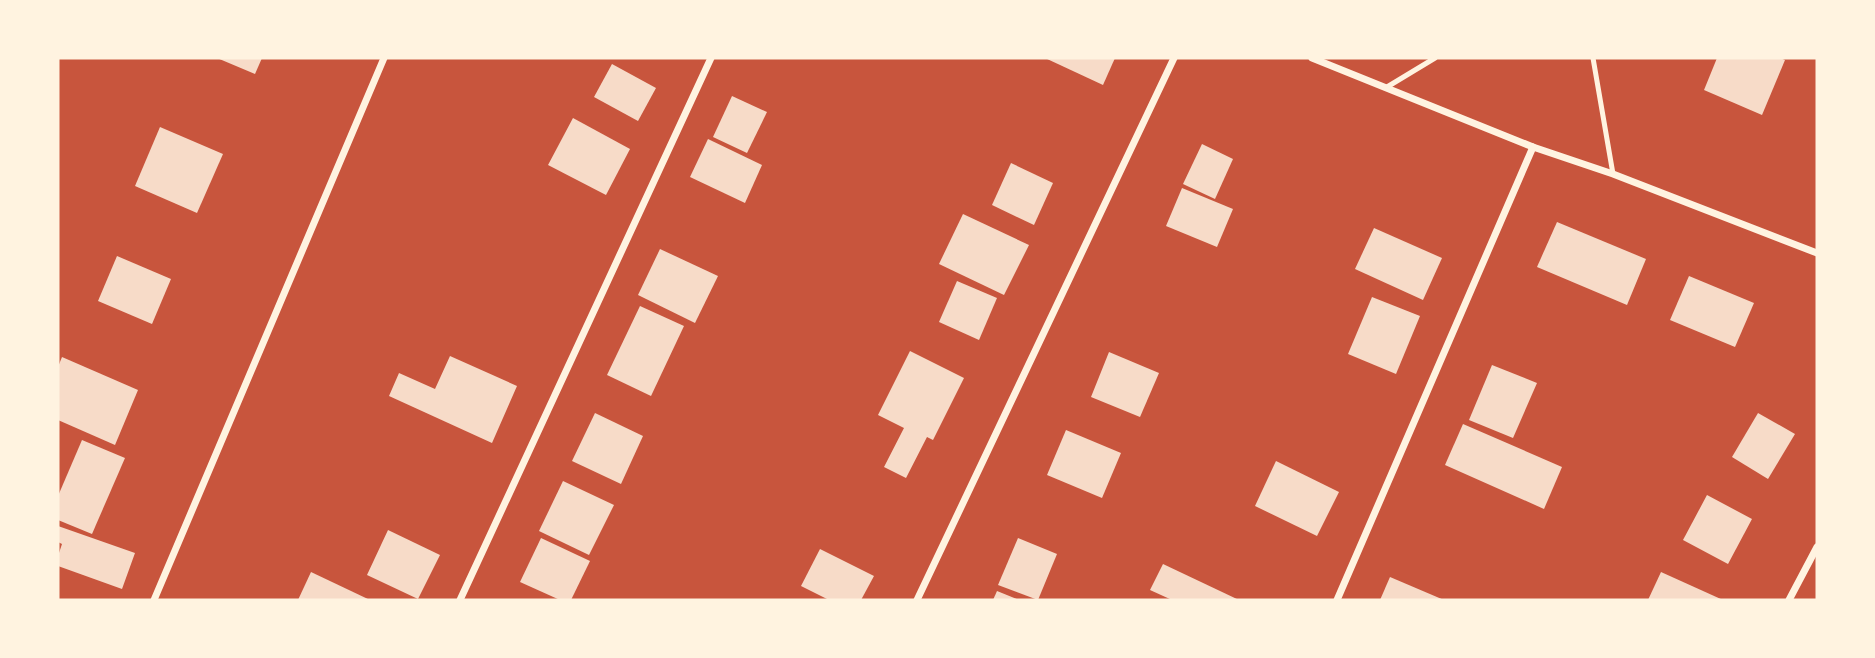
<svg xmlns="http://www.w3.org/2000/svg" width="1875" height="658" font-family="'Source Sans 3',sans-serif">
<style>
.building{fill:#f7dbc8}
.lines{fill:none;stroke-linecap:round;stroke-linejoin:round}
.service{stroke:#fff3e0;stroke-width:5}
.minor{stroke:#fff3e0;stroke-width:7}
</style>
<rect width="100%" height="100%" fill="#c8553d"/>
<g class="building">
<path d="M217 58H262L255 74Z"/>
<path d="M1045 58H1115L1103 85Z"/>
<path d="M1717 58H1780L1785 60 1762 115 1704 90Z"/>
<path d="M612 64 656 88 638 121 594 97Z"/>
<path d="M732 96 767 112 747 153 713 137Z"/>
<path d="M573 118 630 149 606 195 548 165Z"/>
<path d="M160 127 223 154 197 213 135 186Z"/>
<path d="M708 139 762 165 745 203 690 177Z"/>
<path d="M1202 144 1233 159 1215 199 1183 184Z"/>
<path d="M1011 163 1053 183 1034 225 992 205Z"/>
<path d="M1182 188 1233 209 1217 247 1166 226Z"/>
<path d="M963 214 1029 245 1004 295 939 264Z"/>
<path d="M1557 222 1646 259 1627 305 1537 267Z"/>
<path d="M1374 228 1442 258 1423 300 1355 269Z"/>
<path d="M660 249 718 276 695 323 638 295Z"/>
<path d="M117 256 171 279 152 324 98 301Z"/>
<path d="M1689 276 1754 303 1735 347 1670 320Z"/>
<path d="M957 281 997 298 979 340 939 322Z"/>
<path d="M1372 297 1420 316 1396 374 1348 354Z"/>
<path d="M640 306 684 326 651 396 607 375Z"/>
<path d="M910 351 964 378 933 440 927 437 906 478 884 467 904 428 878 415Z"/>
<path d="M1109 352 1159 373 1140 417 1091 397Z"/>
<path d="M450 356 517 386 492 443 389 396 399 373 435 389Z"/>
<path d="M62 357 138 390 115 445 58 420V367Z"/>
<path d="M1492 365 1537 383 1513 438 1469 420Z"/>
<path d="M595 413 643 436 621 484 572 461Z"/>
<path d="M1758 413 1795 434 1768 479 1732 457Z"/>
<path d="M1463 424 1562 467 1544 509 1445 465Z"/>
<path d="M1066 430 1121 453 1102 498 1047 475Z"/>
<path d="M82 440 125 458 92 534 58 520V496Z"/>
<path d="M1276 461 1339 492 1317 536 1255 506Z"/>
<path d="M563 481 614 505 589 555 539 531Z"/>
<path d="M1707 495 1752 519 1728 564 1683 540Z"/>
<path d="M58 526 135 553 122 589 58 566V556L62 544 58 542Z"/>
<path d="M388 530 440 555 418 599 367 575Z"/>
<path d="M541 538 590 561 571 600H560L520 582Z"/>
<path d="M1018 538 1057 554 1038 600 998 585Z"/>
<path d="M820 549 874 576 861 600H829L801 586Z"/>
<path d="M1163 564 1239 600H1172L1150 590Z"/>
<path d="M311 572 370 600H298Z"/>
<path d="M1661 572 1723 600H1648Z"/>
<path d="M1390 577 1444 600H1380Z"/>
<path d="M997 591 1019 600H993Z"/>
</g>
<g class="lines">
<g class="service">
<path d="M1593 58 1613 174"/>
<path d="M1387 87 1435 58"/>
</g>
<g class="minor">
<path d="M1312 58 1533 147 1613 174 1817 253"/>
<path d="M154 600 384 58"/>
<path d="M460 600 711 58"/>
<path d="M917 600 1174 58"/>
<path d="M1337 600 1533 147"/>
<path d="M1789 600 1817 547"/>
</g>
</g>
<rect width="1875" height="658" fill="none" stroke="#fff3e0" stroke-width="119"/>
</svg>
